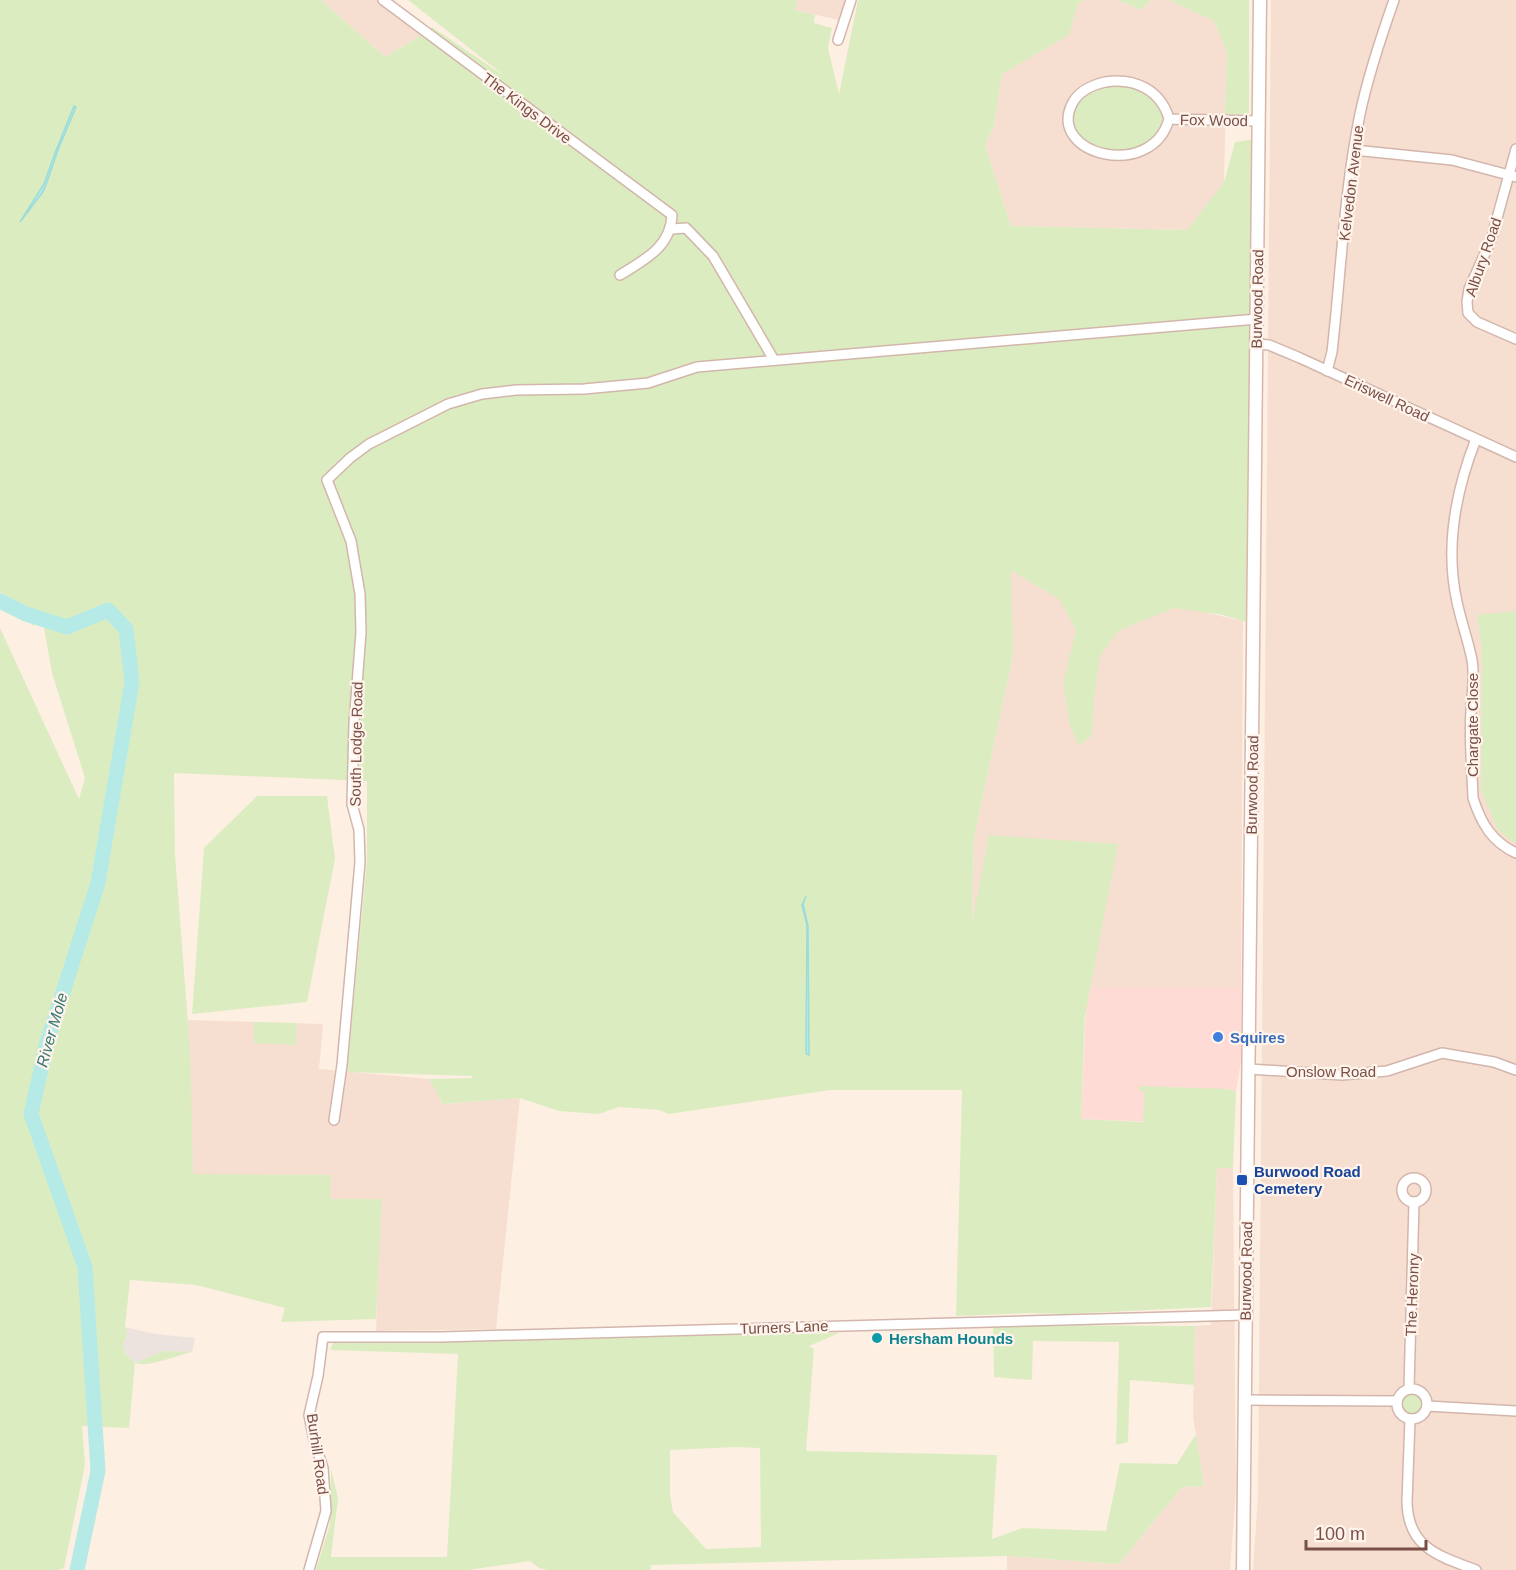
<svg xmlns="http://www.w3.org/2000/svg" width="1516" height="1570" font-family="Helvetica,sans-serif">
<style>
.residential{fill:#f6dfd1}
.commercial{fill:#ffdbd6}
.industrial{fill:#ede3de}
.green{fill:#dbedc0;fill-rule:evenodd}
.water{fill:#b6eae7;stroke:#9bdcda;stroke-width:1.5}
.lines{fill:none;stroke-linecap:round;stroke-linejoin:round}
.river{stroke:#b6eae7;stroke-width:15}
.street-casing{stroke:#d3b6ab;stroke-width:12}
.secondary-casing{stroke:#d9b6aa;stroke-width:15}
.street{stroke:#fff;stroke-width:9}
.secondary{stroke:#fff;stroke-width:12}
.shop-dot{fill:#3f7fe0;stroke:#fff4eb;stroke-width:2}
.transit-dot{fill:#1a4fb4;stroke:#fff4eb;stroke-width:2}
.culture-dot{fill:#0f9aa8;stroke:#fff4eb;stroke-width:2}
.labels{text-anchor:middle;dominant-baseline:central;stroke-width:4.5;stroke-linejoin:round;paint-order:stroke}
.street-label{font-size:15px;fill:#794f47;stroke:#fff4eb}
.shop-label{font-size:15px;font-weight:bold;fill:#366cbe;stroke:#fff4eb;text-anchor:start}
.transit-label{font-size:15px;font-weight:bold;fill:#164399;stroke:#fff4eb;text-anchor:start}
.culture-label{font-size:15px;font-weight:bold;fill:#0d838f;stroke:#fff4eb;text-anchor:start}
.water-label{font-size:16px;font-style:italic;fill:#367876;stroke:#fff4eb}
</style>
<rect width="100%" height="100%" fill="#feefe3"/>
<g class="residential">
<path d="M321 0H378L423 34 385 57Z"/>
<path d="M797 0H845L839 20 794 10Z"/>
<path d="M1084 0H1117L1141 10 1151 0H1169L1214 21 1227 53 1224 182 1188 230 1011 226 985 145 994 126 1002 74 1068 35 1078 3Z"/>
<path d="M1271 0H1516V1570H1253L1258 1496Z"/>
<path d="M1010 569 1243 621 1241 987H1087L972 930 974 838 1013 655Z"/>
<path d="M188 1020 323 1024 319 1069 429 1079 443 1104 520 1098 496 1329 376 1331 381 1199H329L331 1175H193Z"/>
<path d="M1217 1167 1233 1168 1236 1489 1230 1570H1007V1556L1119 1564 1182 1487 1204 1486 1193 1416 1195 1326 1211 1325Z"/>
</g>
<path class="commercial" d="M1087 987H1241V1061L1236 1092 1234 1125 1081 1119Z"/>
<path class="industrial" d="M125 1327 155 1334 195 1338 192 1352 163 1351 135 1363 126 1354 123 1344 128 1333Z"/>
<g class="green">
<path d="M0 0H321L385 57 423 34 432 27 506 77 408 0H797L795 10 815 15 814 23 832 28 828 48 839 94 858 0H1084L1078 3 1069 35 1002 74 994 126 985 145 1011 226 1187 230 1224 182 1235 142 1255 139 1249 623 1223 615 1174 608 1118 631 1100 656 1094 700 1092 735 1079 746 1070 725 1063 683 1076 631 1060 600 1011 570 1013 655 974 838 972 924 989 835 1118 844 1085 1016 1081 1119 1143 1122 1144 1091H1139V1086L1229 1089 1236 1092 1233 1168H1217L1211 1307 1065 1314 1028 1313 956 1316 962 1090H830L669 1114 659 1110 619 1107 599 1114 559 1111 520 1098 443 1104 429 1079 472 1078V1076L347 1072 367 860V781L174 773 175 854 190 1049 193 1174 331 1175 330 1199H382L376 1319 281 1322 285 1308 196 1285 130 1280 125 1327 128 1333 123 1344 126 1354 135 1363 163 1351 192 1352C177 1355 149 1368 135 1363L129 1428 82 1426 85 1465 64 1568 58 1570H0V628L79 799 85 778 52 673 43 622 33 626 17 602 0 593Z"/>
<path d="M1117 0H1151L1141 10Z"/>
<path d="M1169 0H1249V115L1225 114 1227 53 1214 21Z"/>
<path d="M1123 84C1211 108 1132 180 1082 139 1062 122 1076 98 1096 88 1103 85 1114 85 1123 84Z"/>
<path d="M1516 611V844L1498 830 1481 790 1482 647 1477 615Z"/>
<path d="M257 796H327L335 859 307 1002 192 1014 204 848Z"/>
<path d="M254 1022 297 1023 295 1045 254 1043Z"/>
<path d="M993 1325 1195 1326 1194 1385 1130 1380 1128 1442 1116 1445 1119 1342 1033 1341 1032 1380 994 1377Z"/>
<path d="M839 1333 809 1346 814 1349 806 1451 997 1455 992 1539 1022 1528 1106 1531 1120 1463 1177 1464 1196 1434 1204 1486 1182 1487 1119 1564 1007 1556 651 1565V1570H547L539 1568 530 1561 468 1570H316L330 1524 331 1469 338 1498 331 1557H447L458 1354 330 1350 333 1343ZM736 1447 760 1448 761 1547 706 1549 673 1512 670 1495V1450Z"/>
<circle cx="1412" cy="1404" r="13"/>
</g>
<g class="water">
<path d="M74 106 76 107 58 150 47 182 43 192 20 222 44 184 55 153Z"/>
<path d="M806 896 803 904 808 926 809 1055 806 1053 807 925 802 905Z"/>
</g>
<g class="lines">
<path class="river" d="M0 601 26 614 67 627 108 610 126 629 132 682 98 883 47 1042 31 1114 85 1267 98 1471 77 1570"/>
<defs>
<g id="street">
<path d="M383 0 672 215C671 247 644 260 620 275"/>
<path d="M838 40 851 0"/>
<path d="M1169 119C1161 90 1134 77 1105 82 1092 85 1078 92 1072 104 1047 155 1152 181 1169 119L1259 121"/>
<path d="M1516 149 1491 240 1469 289 1467 302 1468 313 1477 322 1516 339"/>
<path d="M1354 150 1452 160 1516 177"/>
<path d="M672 229 686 228 713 256 774 360"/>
<path d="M1256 344 1269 345 1300 358 1516 457"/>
<path d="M1327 371 1332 352C1341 273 1344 192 1360 114 1368 76 1381 37 1394 0"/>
<path d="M1476 439C1456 490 1445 548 1457 602 1461 621 1468 640 1472 660 1475 677 1472 693 1471 710 1469 739 1472 769 1473 798 1481 823 1492 842 1516 853"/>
<path d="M1249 1069 1342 1075 1387 1071 1442 1053 1494 1062 1516 1070"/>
<path d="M334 1120 342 1065 360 862 359 830 352 804 354 724 361 632 360 594 351 541 327 480 350 458 369 444 448 404 482 394 516 390 584 389 648 383 697 367 1257 319"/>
<circle cx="1414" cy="1190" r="12"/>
<path d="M1409 1388 1414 1202"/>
<circle cx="1412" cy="1404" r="15"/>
<path d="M1244 1400 1397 1401"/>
<path d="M1427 1406 1516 1411"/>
<path d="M1410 1419 1407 1502C1408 1548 1439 1556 1476 1570"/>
<path d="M309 1570 326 1511 323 1468 314 1440 309 1415 318 1376 323 1337H441L1245 1315"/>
</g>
<path id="secondary" d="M1243 1570 1260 0"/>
</defs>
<use href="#street" class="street-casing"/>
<use href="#secondary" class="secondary-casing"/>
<use href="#street" class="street"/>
<use href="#secondary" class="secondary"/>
</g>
<circle class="shop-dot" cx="1218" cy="1037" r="6"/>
<rect class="transit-dot" x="1236" y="1174" width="12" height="12" rx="3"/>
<circle class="culture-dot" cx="877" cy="1338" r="6"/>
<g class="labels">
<g class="street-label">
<text transform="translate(527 108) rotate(37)">The Kings Drive</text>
<text transform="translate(1214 120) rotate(1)">Fox Wood</text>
<text transform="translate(1351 183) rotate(-83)">Kelvedon Avenue</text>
<text transform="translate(1483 257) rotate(-71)">Albury Road</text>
<text transform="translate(1257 299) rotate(-89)">Burwood Road</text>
<text transform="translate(1387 398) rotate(25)">Eriswell Road</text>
<text transform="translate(1472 725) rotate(-90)">Chargate Close</text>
<text transform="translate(356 744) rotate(-89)">South Lodge Road</text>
<text transform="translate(1252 785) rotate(-89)">Burwood Road</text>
<text x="1331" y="1071">Onslow Road</text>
<text transform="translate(1246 1271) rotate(-89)">Burwood Road</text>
<text transform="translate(1412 1295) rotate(-88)">The Heronry</text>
<text transform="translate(784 1327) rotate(-2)">Turners Lane</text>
<text transform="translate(318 1454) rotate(82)">Burhill Road</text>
</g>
<g class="shop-label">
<text x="1230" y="1037">Squires</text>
</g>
<g class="transit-label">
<text x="1254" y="1171">Burwood Road<tspan x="1254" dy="17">Cemetery</tspan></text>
</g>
<g class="culture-label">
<text x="889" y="1338">Hersham Hounds</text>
</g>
<g class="water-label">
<text transform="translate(52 1030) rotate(-74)">River Mole</text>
</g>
</g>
<path d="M1306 1540v9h120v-9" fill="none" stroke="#794f47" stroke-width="3"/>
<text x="1315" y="1540" font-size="18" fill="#794f47" stroke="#fff4eb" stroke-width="4.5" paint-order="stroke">100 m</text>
</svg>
